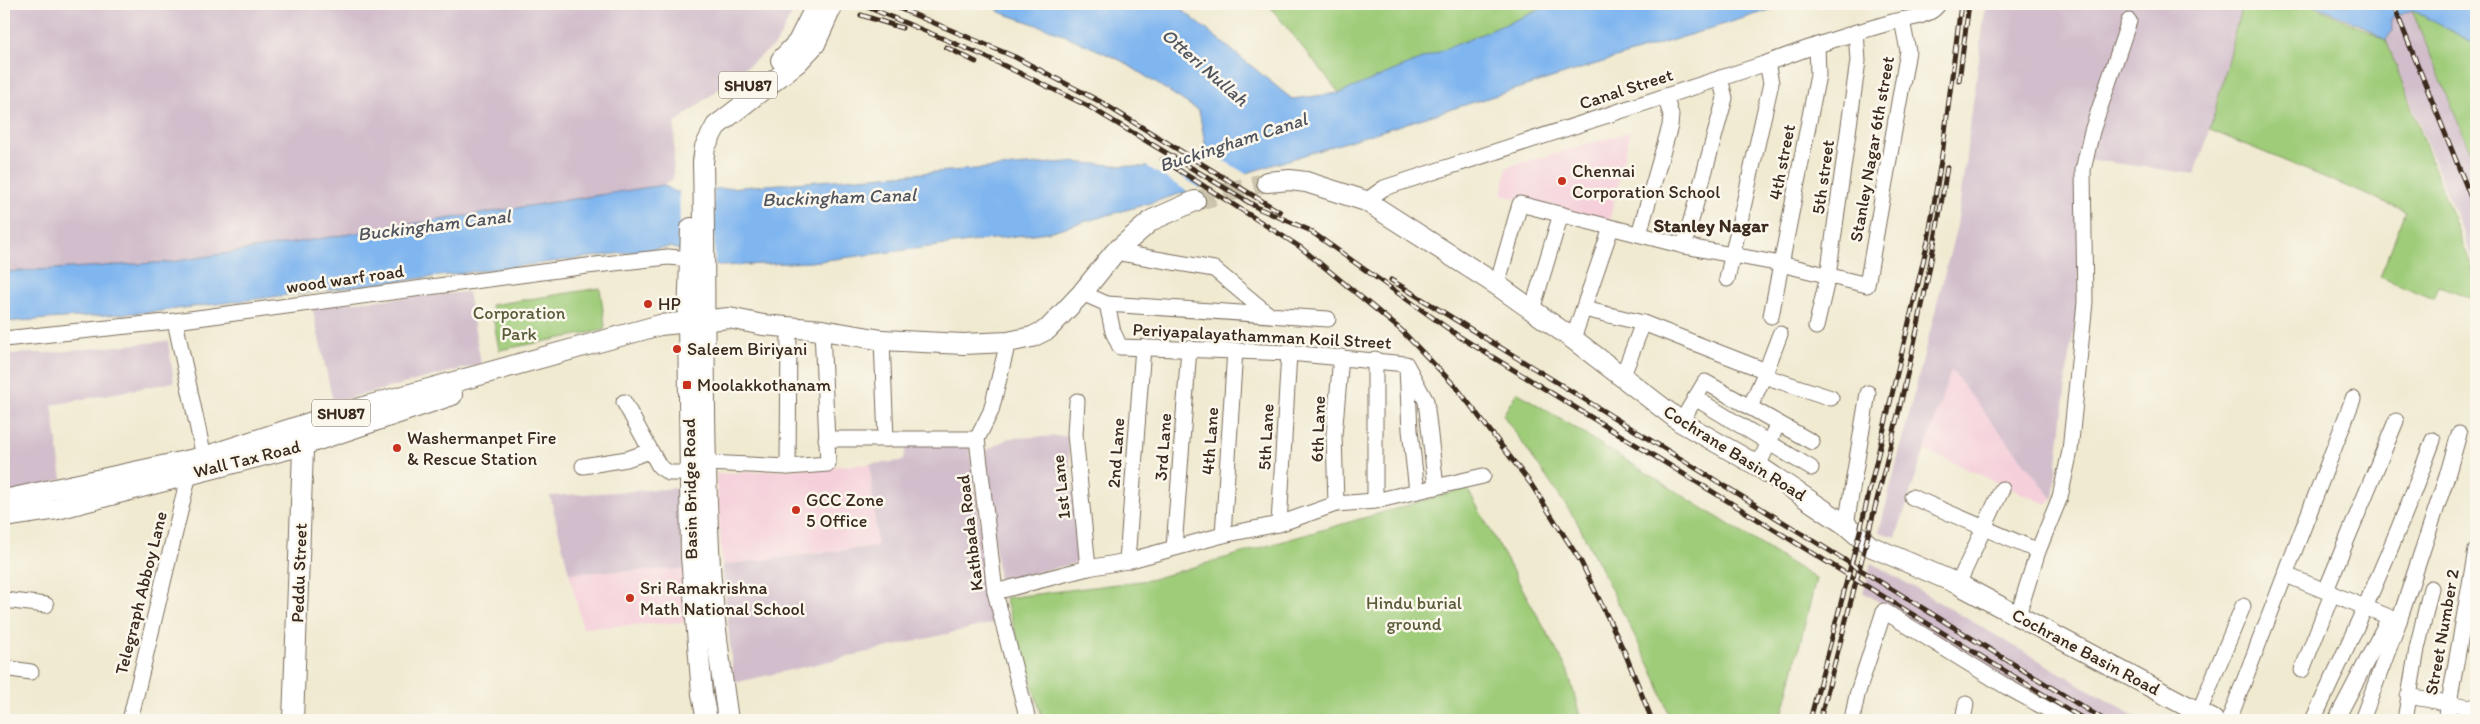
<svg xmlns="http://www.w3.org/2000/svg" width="2480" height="724" font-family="Itim,sans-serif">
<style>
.built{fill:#f5cfda}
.industrial{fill:#d1bdcb}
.green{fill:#9fcc79;stroke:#6d7b4c}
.water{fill:#80b6ef;stroke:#5e7086}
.pier{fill:#f0ead1}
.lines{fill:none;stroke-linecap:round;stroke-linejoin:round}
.major-tunnel{stroke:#ccc4ad;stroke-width:20;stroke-dasharray:20 10;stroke-linecap:butt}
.minor-casing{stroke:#7a6d5d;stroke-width:17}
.major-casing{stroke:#7a6d5d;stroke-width:22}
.minor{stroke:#fff;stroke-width:15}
.major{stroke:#fff;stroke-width:20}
.rail-casing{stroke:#3b2a1e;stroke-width:5}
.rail{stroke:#fbf7ec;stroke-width:3;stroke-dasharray:9;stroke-linecap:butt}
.poi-dot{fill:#c8321e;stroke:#fbf7ec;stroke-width:2}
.labels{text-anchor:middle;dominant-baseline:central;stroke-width:5;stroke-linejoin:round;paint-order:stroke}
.shield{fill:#fbf7ec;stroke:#75685c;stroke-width:1}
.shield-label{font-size:16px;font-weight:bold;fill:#3b2a1e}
.street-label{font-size:18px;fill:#3b2a1e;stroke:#fbf7ec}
.poi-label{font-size:18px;fill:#3b2a1e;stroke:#fbf7ec;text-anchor:start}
.park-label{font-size:18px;fill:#595b39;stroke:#fbf7ec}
.water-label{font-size:19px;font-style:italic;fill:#50545d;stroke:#fbf7ec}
.neighbourhood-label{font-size:19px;font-weight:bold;fill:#3b2a1e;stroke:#fbf7ec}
</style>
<rect width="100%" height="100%" fill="#fbf7ec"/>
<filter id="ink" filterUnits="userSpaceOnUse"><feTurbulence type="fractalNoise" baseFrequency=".02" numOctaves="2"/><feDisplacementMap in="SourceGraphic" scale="10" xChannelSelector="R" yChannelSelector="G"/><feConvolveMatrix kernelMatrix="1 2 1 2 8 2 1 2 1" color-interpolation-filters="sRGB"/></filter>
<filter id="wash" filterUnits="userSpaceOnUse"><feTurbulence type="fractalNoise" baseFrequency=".0096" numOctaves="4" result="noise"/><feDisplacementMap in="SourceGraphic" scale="20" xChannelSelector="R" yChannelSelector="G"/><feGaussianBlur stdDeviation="1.12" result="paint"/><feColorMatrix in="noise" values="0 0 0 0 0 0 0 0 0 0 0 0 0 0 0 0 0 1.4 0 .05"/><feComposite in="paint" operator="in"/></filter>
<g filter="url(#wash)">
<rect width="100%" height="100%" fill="#f0ead1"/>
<g class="built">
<path d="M1630 132 1609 223 1502 195 1507 167Z"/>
<path d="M1951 369 2053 499 2046 504 1924 450Z"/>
<path d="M870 464 877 546 722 565 716 474Z"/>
<path d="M684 569 686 622 583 628 569 573Z"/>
</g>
<g class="industrial">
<path d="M4 4H797L776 44 675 123 673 179 663 185 171 262 4 272Z"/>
<path d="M1986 4H2242L2210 130 2195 174 2078 158 2079 309 2069 356 2053 499 1951 370 1896 537 1879 532 1957 225Z"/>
<path d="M2412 10 2476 166V266L2386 40 2392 31 2390 18Z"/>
<path d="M468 292 481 364 333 402 312 306Z"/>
<path d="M168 341 174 382 52 405 62 479 4 496V354L45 353Z"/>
<path d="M1067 436 1081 562 999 581 985 451 1009 438Z"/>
<path d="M908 441 969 444 994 623 734 683 722 565 877 546 870 464 903 461Z"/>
<path d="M681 488 684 569 569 573 550 496Z"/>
<path d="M1872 563 2141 720H2069L1863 592Z"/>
</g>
<g class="green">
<path d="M1268 4H1554L1340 94Z"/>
<path d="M2242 4H2310L2386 40 2476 278V300L2439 286 2434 299 2380 277 2406 211 2210 130Z"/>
<path d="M2412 10 2476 44V166Z"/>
<path d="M600 288 605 326 604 330 499 350 491 305Z"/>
<path d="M1517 392 1816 579 1781 720H1671L1654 674 1576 520 1503 415Z"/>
<path d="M1467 488 1568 671 1581 720H1043L1005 598 1149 580Z"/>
</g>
<g class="water">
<path d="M996 4H1175L1292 99 1340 93 1554 4H1789L1147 204 1048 232 811 262 721 266 671 247 152 312 4 322V272L171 262 663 185 676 192 1067 162 1143 167 1206 148 1199 111 1122 61 1055 31 999 12Z"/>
<path d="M2313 4H2476V44L2412 10 2391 18 2392 31 2386 40 2360 25Z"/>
</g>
<g class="pier">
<path d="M1201 147 1248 175 1208 187 1160 159 1179 155Z"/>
<path d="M1155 160 1202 189 1190 193 1143 164Z"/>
<path d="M713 185 715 266 681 251 679 189Z"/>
</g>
</g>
<g filter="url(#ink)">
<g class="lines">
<path class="major-tunnel" d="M1195 201 1267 182"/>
<defs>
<g id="minor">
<path d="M1366 201 1384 188 1767 63C1810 47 1852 33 1896 21 1907 19 1934 15 1938 4"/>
<path d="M1639 234 1670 126 1671 115 1665 96"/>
<path d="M1684 246 1725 98 1720 78"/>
<path d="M1115 252 1214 269 1268 314"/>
<path d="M1727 279 1771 83 1767 63"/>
<path d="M1497 285 1520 204 1684 246 1781 264 1867 285 1908 51 1902 20"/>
<path d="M1082 293 1107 304 1328 319"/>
<path d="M1107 304 1113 332 1120 347 1289 353 1406 364 1426 401 1436 487"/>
<path d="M1584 309 1643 323 1766 371 1750 407"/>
<path d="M1532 310 1561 214"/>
<path d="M1771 316 1818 75 1817 45"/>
<path d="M175 321 204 457"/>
<path d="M1816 327 1828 276 1858 61 1856 32"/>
<path d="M4 339 175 321 587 266 668 257 691 259"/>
<path d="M1573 339 1611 228"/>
<path d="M882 340 886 439"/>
<path d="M1008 342 991 411 977 439 995 592 1028 720"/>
<path d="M1407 368 1410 430 1417 491"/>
<path d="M1766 371 1780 334"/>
<path d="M1764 376 1831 398"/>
<path d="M1622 378 1643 323"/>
<path d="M1695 398 1811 468"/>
<path d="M1077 401 1075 434 1088 568"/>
<path d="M624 402 659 466 669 473H690"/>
<path d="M1681 422 1705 382 1778 423 1758 466"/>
<path d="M1778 423 1812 442"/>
<path d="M826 439H977"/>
<path d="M707 463 788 467 828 464 822 330"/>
<path d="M583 466 627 459 650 451"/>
<path d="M788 467 789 328"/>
<path d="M1912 497 2038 551"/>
<path d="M1375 501V359"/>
<path d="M1336 504 1334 435 1341 357"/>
<path d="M1279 524 1289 353"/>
<path d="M1846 525 1868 393"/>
<path d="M1223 535 1235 350"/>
<path d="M1174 548 1189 348"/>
<path d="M1127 561 1143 347"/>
<path d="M2286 575 2399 621"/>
<path d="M1958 584 2002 489"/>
<path d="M2326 590 2396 421"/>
<path d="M995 592 1088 568 1127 561 1223 535 1279 524 1336 504 1375 501 1483 476"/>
<path d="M4 600 46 605"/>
<path d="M2018 615 2038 551 2060 497 2070 451 2085 302 2083 170 2092 131 2129 21"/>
<path d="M4 668 31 672"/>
<path d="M2302 670 2332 594"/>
<path d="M2408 696 2476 708"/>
<path d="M2199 712 2243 606"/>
<path d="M130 720 189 474"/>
<path d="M1852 720 1857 695 1884 611 2007 687 2067 720"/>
<path d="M1963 720 1966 704"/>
<path d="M2229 720 2353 399"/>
<path d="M2313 720C2357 628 2398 536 2433 440"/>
<path d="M2336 720 2389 618"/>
<path d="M2362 720 2399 621 2447 476 2459 434"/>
<path d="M2405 720 2417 649 2431 588"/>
<path d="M2446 720 2476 550"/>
</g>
<g id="major">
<path d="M781 60 798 42 817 4"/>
<path d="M1267 182 1290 180 1306 182 1366 201 1497 285 1573 339 1681 422 1758 466 1846 525 1870 546 1958 584 2213 720"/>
<path d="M691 228 688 320 691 556 702 694 707 720"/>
<path d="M4 500 204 457 331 416 660 325 729 318 763 325 822 330 882 340 963 344 1008 342 1032 337 1048 329 1082 293 1115 252 1152 220 1195 201"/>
<path d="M4 517 57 509 303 445 452 395"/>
<path d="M293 720 303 450 301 433"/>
<path d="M728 720C721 670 713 618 710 566 702 432 706 297 703 162L705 147 716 126 798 62 815 44 833 4"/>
</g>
</defs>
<use href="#minor" class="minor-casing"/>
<use href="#major" class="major-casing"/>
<use href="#minor" class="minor"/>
<use href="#major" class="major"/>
<defs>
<g id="rail">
<path d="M860 4 980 54 1088 106 1260 209 1309 230 1460 337 2085 720"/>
<path d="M889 4 1015 57 1099 101 1280 212"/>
<path d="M2393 4 2476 210"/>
<path d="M861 15 902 28"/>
<path d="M946 47 976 62"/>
<path d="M1959 81 1969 4"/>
<path d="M1163 160 1300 247 1401 330 1457 388 1531 484 1581 562 1625 653 1652 720"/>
<path d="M1391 280 2104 720"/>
<path d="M1810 720 1860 531 1928 241 1943 148 1961 4"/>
<path d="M1820 720C1867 537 1919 354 1947 167"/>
</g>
</defs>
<use href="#rail" class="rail-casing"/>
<use href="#rail" class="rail"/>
</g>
</g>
<g class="poi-dot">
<circle cx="1562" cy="181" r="5"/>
<circle cx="648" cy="304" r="5"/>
<circle cx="677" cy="349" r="5"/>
<rect x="682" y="380" width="10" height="10" rx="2.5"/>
<circle cx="397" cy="448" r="5"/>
<circle cx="796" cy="510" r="5"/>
<circle cx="630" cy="598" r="5"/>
</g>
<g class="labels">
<g class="shield">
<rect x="719" y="71.5" width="58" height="27" rx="4"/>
<rect x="312" y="399.5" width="58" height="27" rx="4"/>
</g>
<g class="shield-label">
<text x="748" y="85">SHU87</text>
<text x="341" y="413">SHU87</text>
</g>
<g class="street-label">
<text transform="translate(1626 89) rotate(-18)">Canal Street</text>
<text transform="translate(1872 149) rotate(-80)">Stanley Nagar 6th street</text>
<text transform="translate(1782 162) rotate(-79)">4th street</text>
<text transform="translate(1823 177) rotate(-82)">5th street</text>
<text transform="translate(345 279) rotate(-8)">wood warf road</text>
<text transform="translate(1262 336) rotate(3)">Periyapalayathamman Koil Street</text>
<text transform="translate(1318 429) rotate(-88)">6th Lane</text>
<text transform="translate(1266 437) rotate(-87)">5th Lane</text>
<text transform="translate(1210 441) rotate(-86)">4th Lane</text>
<text transform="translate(1163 447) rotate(-86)">3rd Lane</text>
<text transform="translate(1116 453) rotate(-86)">2nd Lane</text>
<text transform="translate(1735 453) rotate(32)">Cochrane Basin Road</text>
<text transform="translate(247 459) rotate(-14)">Wall Tax Road</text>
<text transform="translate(1061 487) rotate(-96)">1st Lane</text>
<text transform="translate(690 489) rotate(-91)">Basin Bridge Road</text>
<text transform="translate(970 533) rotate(-97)">Kathbada Road</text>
<text transform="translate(299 573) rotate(-88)">Peddu Street</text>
<text transform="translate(141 593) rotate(-76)">Telegraph Abboy Lane</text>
<text transform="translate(2442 632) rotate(-80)">Street Number 2</text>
<text transform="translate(2086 652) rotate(28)">Cochrane Basin Road</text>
</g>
<g class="poi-label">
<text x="1572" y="171">Chennai<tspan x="1572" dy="21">Corporation School</tspan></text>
<text x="658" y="304">HP</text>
<text x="687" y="349">Saleem Biriyani</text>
<text x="697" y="385">Moolakkothanam</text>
<text x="407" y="438">Washermanpet Fire<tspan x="407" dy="21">&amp; Rescue Station</tspan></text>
<text x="806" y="500">GCC Zone<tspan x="806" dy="21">5 Office</tspan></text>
<text x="640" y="588">Sri Ramakrishna<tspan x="640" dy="21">Math National School</tspan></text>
</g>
<g class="park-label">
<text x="519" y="313">Corporation<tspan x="519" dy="21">Park</tspan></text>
<text x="1414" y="603">Hindu burial<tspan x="1414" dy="21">ground</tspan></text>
</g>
<g class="water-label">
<text transform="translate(1205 67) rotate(41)">Otteri Nullah</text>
<text transform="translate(1233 142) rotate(-18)">Buckingham Canal</text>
<text transform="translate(839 197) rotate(-2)">Buckingham Canal</text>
<text transform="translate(434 225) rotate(-7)">Buckingham Canal</text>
</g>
<g class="neighbourhood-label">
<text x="1711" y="225">Stanley Nagar</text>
</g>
</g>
<rect width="2480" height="724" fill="none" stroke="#fbf7ec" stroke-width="20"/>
</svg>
